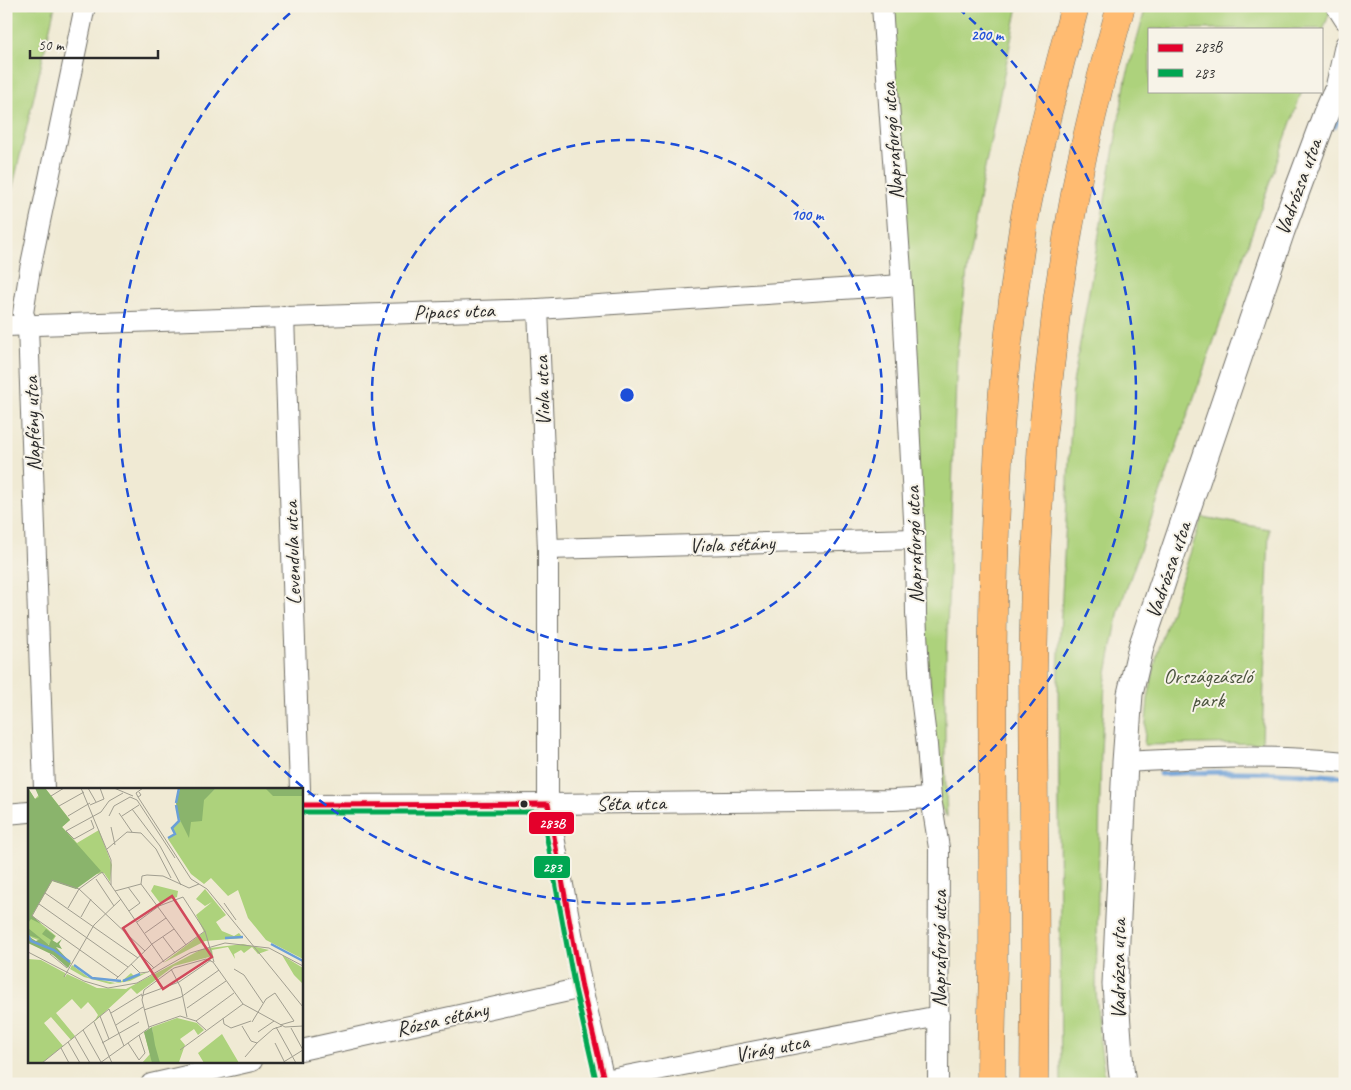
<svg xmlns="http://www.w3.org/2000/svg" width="1351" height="1090" font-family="Caveat,sans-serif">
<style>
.green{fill:#add27c;stroke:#6c7e54}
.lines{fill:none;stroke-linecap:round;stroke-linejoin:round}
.stream{stroke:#6a9fd7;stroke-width:5}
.minor-casing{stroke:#706e66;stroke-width:22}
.tertiary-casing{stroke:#706e66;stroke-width:27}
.trunk-casing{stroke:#706e66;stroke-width:29}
.minor{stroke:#fff;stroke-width:20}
.tertiary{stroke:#fff;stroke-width:25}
.trunk{stroke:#ffbb71;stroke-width:28}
.bus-1-casing{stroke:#f7f3e8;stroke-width:9}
.bus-2-casing{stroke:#f7f3e8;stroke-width:9}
.bus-1{stroke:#e4002b;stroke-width:5}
.bus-2{stroke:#00a651;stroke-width:5}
.ring{fill:none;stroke:#1d4ed8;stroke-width:2.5;stroke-dasharray:9 6}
.bus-dot{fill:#2b2b2b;stroke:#f7f3e8;stroke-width:2}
.labels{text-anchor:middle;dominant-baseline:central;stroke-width:4;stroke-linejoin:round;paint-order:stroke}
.street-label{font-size:21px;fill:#2b2b2b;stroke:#f7f3e8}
.park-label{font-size:21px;fill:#4c553f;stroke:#f7f3e8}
.inset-river{fill:none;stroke:#6a9fd7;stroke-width:2.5}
.inset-road{fill:none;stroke:#a19e90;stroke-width:1}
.view{fill:#d1495b;fill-opacity:0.15;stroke:#d1495b;stroke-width:2.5}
.inset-edge{fill:none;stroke:#2b2b2b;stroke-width:2.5}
.centre{fill:#1d4ed8;stroke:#f7f3e8;stroke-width:2.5}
.ring-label{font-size:15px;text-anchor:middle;font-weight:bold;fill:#1d4ed8;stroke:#f7f3e8;stroke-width:4;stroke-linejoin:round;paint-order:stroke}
.line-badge{stroke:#f7f3e8;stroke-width:2}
.badge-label{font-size:14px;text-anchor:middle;font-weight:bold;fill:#fff}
</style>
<rect width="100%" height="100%" fill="#f7f3e8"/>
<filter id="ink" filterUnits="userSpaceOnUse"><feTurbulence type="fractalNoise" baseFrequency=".02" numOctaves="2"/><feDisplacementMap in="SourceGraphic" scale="10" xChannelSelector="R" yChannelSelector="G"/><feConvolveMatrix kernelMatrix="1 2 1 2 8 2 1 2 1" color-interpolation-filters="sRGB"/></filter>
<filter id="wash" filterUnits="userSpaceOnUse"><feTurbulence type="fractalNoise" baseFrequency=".0096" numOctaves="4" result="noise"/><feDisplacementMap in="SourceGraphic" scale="20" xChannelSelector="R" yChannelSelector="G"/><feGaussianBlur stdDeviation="1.12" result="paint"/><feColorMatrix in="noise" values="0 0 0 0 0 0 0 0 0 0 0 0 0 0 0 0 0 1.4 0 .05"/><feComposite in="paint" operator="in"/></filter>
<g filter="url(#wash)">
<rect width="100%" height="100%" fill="#f0ead4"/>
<g class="green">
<path d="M6 6H55L6 216Z"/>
<path d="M890 6H1018L982 182 967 272 957 353 945 687V761L947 817 936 800 930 680 923 634Z"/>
<path d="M1146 6H1332L1322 34V29H1150V91H1302L1119 610 1105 684 1101 750 1096 990 1100 1043 1106 1084H1061L1058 672 1073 383 1126 79Z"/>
<path d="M1202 517 1269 529 1262 743 1144 745 1148 699 1157 654Z"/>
</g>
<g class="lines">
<g class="stream">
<path d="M1335 126 1345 106"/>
<path d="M1160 774C1222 771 1283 771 1345 777"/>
</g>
</g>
</g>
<g filter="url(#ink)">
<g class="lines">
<defs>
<g id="minor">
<path d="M882 6 902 285 915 539 916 614 920 689 927 745 931 798 939 848 938 1084"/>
<path d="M1336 6 1345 20"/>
<path d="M1334 95 1345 45"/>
<path d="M538 309 548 549V804L582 988 605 1084"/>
<path d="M284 316 300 789"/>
<path d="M6 326 538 309 902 285"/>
<path d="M548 549 915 539"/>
<path d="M1125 762C1198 758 1272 754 1345 762"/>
<path d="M44 789 28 326 23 313 30 269 85 6"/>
<path d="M301 805 548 804 893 800 931 798"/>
<path d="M6 814 29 812"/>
<path d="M301 1050 582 988"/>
<path d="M605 1080 939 1016"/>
<path d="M151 1084 252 1061"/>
</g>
<path id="tertiary" d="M1123 1084 1121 1068 1115 984 1125 762 1130 694 1141 647 1282 231 1326 113 1334 95 1345 82"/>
<g id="trunk">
<path d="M991 1084C991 1046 992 1007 993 969 994 789 988 609 1000 430 1004 363 1013 296 1023 229 1025 213 1029 197 1032 181 1044 122 1060 64 1075 6"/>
<path d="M1034 1084 1035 962 1033 672 1035 574 1042 439 1058 296 1068 233 1080 167 1100 82 1121 6"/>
</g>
</defs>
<use href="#minor" class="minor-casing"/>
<use href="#tertiary" class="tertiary-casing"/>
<use href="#trunk" class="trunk-casing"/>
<use href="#minor" class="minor"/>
<use href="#tertiary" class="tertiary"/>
<use href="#trunk" class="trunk"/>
<defs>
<path id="bus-1" d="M301 805 548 804 582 988 605 1084"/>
<path id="bus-2" d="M301 812H542L575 989 597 1084"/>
</defs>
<use href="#bus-1" class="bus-1-casing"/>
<use href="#bus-2" class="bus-2-casing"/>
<use href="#bus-1" class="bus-1"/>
<use href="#bus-2" class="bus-2"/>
</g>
</g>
<g class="ring">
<circle cx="627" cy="395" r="255"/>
<path d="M958 8A509 509 0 1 1 296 8"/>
</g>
<circle class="bus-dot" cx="524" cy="804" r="4.5"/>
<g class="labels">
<g class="street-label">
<text transform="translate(892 141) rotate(-94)">Napraforgó utca</text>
<text transform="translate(1298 187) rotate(-70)">Vadrózsa utca</text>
<text transform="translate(454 311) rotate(-2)">Pipacs utca</text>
<text transform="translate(542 391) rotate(-92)">Viola utca</text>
<text transform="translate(32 424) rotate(-92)">Napfény utca</text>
<text transform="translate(732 544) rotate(-2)">Viola sétány</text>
<text transform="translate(914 545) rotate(-92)">Napraforgó utca</text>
<text transform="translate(292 553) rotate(-92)">Levendula utca</text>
<text transform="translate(1168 570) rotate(-71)">Vadrózsa utca</text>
<text transform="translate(631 803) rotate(-1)">Séta utca</text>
<text transform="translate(939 949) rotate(-90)">Napraforgó utca</text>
<text transform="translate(1118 969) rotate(-90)">Vadrózsa utca</text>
<text transform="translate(442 1019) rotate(-13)">Rózsa sétány</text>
<text transform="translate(772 1048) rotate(-11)">Virág utca</text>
</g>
<g class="park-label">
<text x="1208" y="676">Országzászló<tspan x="1208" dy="24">park</tspan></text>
</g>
</g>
<g transform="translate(28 788)">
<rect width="275" height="275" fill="#f0ead4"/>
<path d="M0 0 7 11 17 0 42 32 34 39 49 55 71 42 84 77 82 94 76 85 25 92 4 128 28 148 22 157 0 148V30L7 25ZM188 0H275V171L238 152 220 130 210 102 200 108 183 90 176 96 163 86 140 51 147 46 144 40ZM126 97 150 103 149 109 132 115 123 103ZM177 101 198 127 188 134 194 143 206 148 211 145 215 150 177 153 135 175 176 144 168 127 184 114 177 118 168 111ZM215 156 241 162 230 166 224 159 216 165 213 162 206 166 207 171 200 159 184 162 185 168 146 178 109 206 103 200 66 234 70 227 66 221 60 214 53 221 44 211 28 225 47 248 43 252 23 229 16 235 35 258 14 275H0V171L13 172 37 185V189L39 186 69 200 98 201 174 161ZM254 167 275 180V196L266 187ZM44 177 60 189 87 195 94 193 103 185 106 188 120 184 102 193 82 196 56 189 42 181ZM149 230 169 235 176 242 170 247 166 241 152 251 157 257 151 274 114 275 122 266 116 244 125 246 124 239ZM194 246 211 275H176L170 265Z" fill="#add27c"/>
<path d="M0 0 7 11 11 9 7 0H17L42 32 34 39 73 83 48 101 24 93 4 127 13 136 3 131 0 135ZM152 0H188L176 12 174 33 163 34 161 50 150 28 148 15ZM237 0H275V8H245ZM0 140 21 157 23 152 14 146 18 141 27 148 24 152 29 155 34 151 31 156 34 161 28 159 43 175 40 180 25 167 0 155V148L8 153 12 151 0 147ZM124 239 127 257 132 275H124L116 244Z" fill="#8ab46c"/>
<path class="inset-river" d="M148 15 151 0M140 50 147 46 144 40 151 33 148 17M0 147 3 153 26 162 42 174M197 150 215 149M243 156 275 173M46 177 64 190 93 193M95 193 112 186"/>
<path class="inset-road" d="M53 0 83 72V97M60 0 68 14M86 0 105 8M111 4 113 7 110 9 108 5 115 0M23 8 36 0M102 9 109 12 147 70M110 9 163 91 179 101 275 219M62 17 76 11 72 0M31 18 56 4M104 21 132 58 153 97M91 25 104 44M40 28 62 15M81 28 86 18 102 9M94 28 111 17M63 32 66 40 46 51 38 43 73 24 81 13 95 5M83 39 87 57M79 61 99 44 113 45 128 61 143 90M68 91 86 118M113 96 158 157M113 96 114 88 119 87 135 88 161 100 171 96M100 99 112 115 101 123M87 103 113 96M17 105 110 170M196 115 208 132M11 116 100 179M40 120 51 101 117 163M53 129 63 111M109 134 131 118 155 109 177 143 186 174M117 145 138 130M135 149 147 165M0 164 56 193 80 200 109 195 162 165 197 155 241 160 275 178M22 166 39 180M113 167 126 180M103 176 112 185 120 184 177 143M143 181 153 200 159 229M206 181 216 187 235 215M36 189 66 137 93 111M90 189 4 128 24 92 51 101 74 84 136 174M88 191 124 156 146 141M113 208 151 194 183 172M159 220 198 193M116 222 153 209 191 182M83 225 114 206M72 228 81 251M195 230 196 236 203 240 223 233M168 233 206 205M66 234 84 275M224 234 238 211 247 205 266 233 252 237M88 237 115 219M214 238 223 253 229 255 245 241 254 238M121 239 152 228 168 233 178 242M248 239 268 275M263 240 275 262M55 242 73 274M230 244 246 233M47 249 62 275M40 254 52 275M74 255 111 234M100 255 111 272 117 265 111 247M247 255 256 273M33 260 41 275M152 262 215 216M217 269 229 255M14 275 81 221 96 258M72 275 121 240 114 212 116 202 146 180 178 171 185 174 215 216 257 239 275 238M254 275 275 262"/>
<path class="view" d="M144 108 184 169 135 201 95 140Z"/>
<rect width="275" height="275" class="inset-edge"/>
</g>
<circle cx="627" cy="395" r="8" class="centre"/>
<g class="ring-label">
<text x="987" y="40">200 m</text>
<text x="807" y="220">100 m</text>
</g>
<g class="line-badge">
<rect x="528" y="811" width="47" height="24" rx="5" fill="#e4002b"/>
<rect x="533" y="855" width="38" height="24" rx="5" fill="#00a651"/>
</g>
<g class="badge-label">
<text x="552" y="828">283B</text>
<text x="552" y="872">283</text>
</g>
<rect width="1351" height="1090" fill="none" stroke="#f7f3e8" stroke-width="25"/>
<rect x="1148" y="28" width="175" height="65" fill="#f7f3e8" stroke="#a5a39c"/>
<rect x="1158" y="44" width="25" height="8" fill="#e4002b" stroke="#a5a39c"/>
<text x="1194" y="52" font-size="15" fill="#2b2b2b">283B</text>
<rect x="1158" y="69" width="25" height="8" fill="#00a651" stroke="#a5a39c"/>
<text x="1194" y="78" font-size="15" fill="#2b2b2b">283</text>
<path d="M30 50v8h128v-8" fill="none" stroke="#2b2b2b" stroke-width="2.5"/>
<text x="38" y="50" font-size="15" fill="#2b2b2b" stroke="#f7f3e8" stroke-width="4" paint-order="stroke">50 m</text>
</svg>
